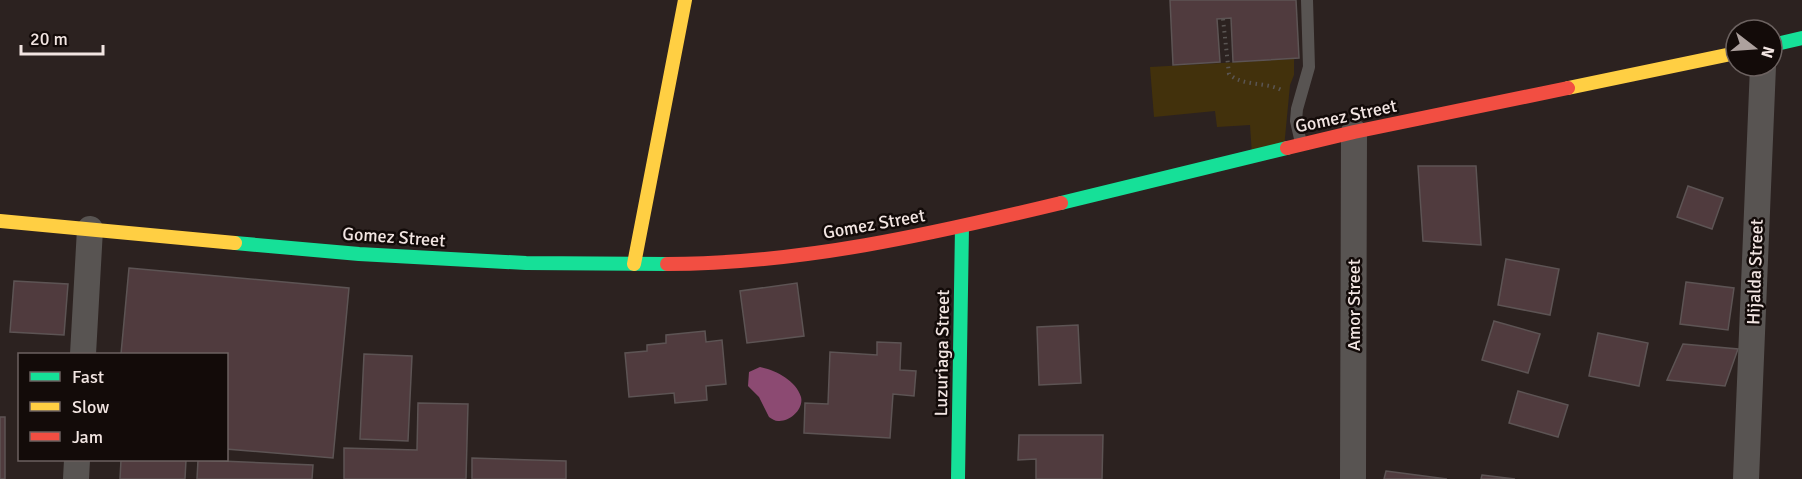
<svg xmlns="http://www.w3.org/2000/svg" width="1802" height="479" font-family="Signika,sans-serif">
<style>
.green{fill:#42310c}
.water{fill:#8c4a72}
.building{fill:#503b3e;stroke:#5d5454;stroke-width:1.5}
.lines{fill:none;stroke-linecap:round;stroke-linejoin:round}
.path{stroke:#5a5553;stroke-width:4;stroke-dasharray:1.5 4.5;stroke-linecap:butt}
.lane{stroke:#585452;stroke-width:12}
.street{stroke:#585452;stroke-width:26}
.fast{stroke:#16e098;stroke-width:14}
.slow{stroke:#ffcf43;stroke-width:14}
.jam{stroke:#f24e42;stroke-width:14}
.labels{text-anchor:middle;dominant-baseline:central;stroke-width:5;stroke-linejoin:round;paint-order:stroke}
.street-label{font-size:18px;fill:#f2e5e2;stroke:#130b09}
</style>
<rect width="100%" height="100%" fill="#2c2220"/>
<path class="green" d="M1294 59V75L1290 85 1284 148 1252 155 1250 125 1217 127 1215 111 1154 117 1150 67Z"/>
<path class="water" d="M760 367C775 370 796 380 801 397 804 409 790 422 778 421 775 421 772 419 769 417L759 397 748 386 749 372Z"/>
<g class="building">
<path d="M1170 0H1296L1299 58 1233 62 1231 18 1217 19 1220 62 1173 65Z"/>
<path d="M1418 166H1476L1481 245 1423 241Z"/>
<path d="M1688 186 1723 198 1712 229 1677 217Z"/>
<path d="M1506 259 1559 269 1550 315 1498 305Z"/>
<path d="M129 268 349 288 333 458 226 449V354H121Z"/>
<path d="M14 281 68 284 64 335 10 332Z"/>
<path d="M1686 282 1734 288 1728 330 1680 324Z"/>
<path d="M797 283 804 336 747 343 740 291Z"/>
<path d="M1494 321 1540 334 1528 373 1482 360Z"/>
<path d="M1078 325 1081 383 1039 385 1037 327Z"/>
<path d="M705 331 706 342 722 340 726 384 706 386 707 400 675 403 674 393 629 397 625 353 647 351V345L666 343V335Z"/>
<path d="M1598 333 1648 343 1639 386 1589 376Z"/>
<path d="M877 342 901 343 900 370 916 371 914 396 893 394 890 438 804 433 805 403 828 404 830 352 877 355Z"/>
<path d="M1683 344 1738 349 1725 386 1667 380Z"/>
<path d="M364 354 412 356 408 441 360 439Z"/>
<path d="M1518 391 1568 405 1558 437 1509 423Z"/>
<path d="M418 403 468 404 466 479H344V448L417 450Z"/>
<rect x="0" y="417" width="5" height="62"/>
<path d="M1019 435H1103L1102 479H1036V459L1018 460Z"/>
<path d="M472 458 566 461V479H472Z"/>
<path d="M121 460H186L185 479H120Z"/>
<path d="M198 460 313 465 312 479H197Z"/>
<path d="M1386 471 1447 479H1384Z"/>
<path d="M1482 475 1515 479H1481Z"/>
</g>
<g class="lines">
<path class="path" d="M1223 19 1229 74C1243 87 1266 81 1283 91"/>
<path class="lane" d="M1301 143 1296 121 1297 109 1309 67 1307 0"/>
<g class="street">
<path d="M83 354 90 229"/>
<path d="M76 479 77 460"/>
<path d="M1353 479 1354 132"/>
<path d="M1746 479 1763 66"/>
</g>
<g class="fast">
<path d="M1772 45 1802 38"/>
<path d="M1061 203 1287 148"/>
<path d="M235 243 359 254 526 263 667 264"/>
<path d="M958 479 962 227"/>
</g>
<g class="slow">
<path d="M1568 88 1736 53"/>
<path d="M0 221 235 243"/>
<path d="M634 264 685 0"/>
</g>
<g class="jam">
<path d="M1287 148 1354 132 1568 88"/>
<path d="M667 264C800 264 932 234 1061 203"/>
</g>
</g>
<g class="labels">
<g class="street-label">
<text transform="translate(1346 116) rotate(-12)">Gomez Street</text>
<text transform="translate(874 224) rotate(-10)">Gomez Street</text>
<text transform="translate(394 237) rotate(4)">Gomez Street</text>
<text transform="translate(1755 272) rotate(-88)">Hijalda Street</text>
<text transform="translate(1354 305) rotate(-90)">Amor Street</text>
<text transform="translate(942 353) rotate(-89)">Luzuriaga Street</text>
</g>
</g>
<rect x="18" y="353" width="210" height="108" fill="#130b09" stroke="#6c6260" stroke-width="1.5"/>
<rect x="30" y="372" width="30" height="9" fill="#16e098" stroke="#6c6260" stroke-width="1.5"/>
<text x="72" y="383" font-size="18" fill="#f2e5e2">Fast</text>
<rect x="30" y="402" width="30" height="9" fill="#ffcf43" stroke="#6c6260" stroke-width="1.5"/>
<text x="72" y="413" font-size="18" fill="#f2e5e2">Slow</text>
<rect x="30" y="432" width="30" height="9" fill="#f24e42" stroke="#6c6260" stroke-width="1.5"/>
<text x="72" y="443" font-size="18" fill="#f2e5e2">Jam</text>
<g transform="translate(1754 48) rotate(107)"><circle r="28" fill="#130b09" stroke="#6c6260" stroke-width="1.5"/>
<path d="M0-4.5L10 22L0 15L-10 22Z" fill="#ada19e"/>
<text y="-9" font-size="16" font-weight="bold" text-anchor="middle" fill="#f2e5e2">N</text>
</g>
<path d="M21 45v9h82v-9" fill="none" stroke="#f2e5e2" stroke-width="3"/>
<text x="30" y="45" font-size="18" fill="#f2e5e2" stroke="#130b09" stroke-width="4.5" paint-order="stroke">20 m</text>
</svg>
